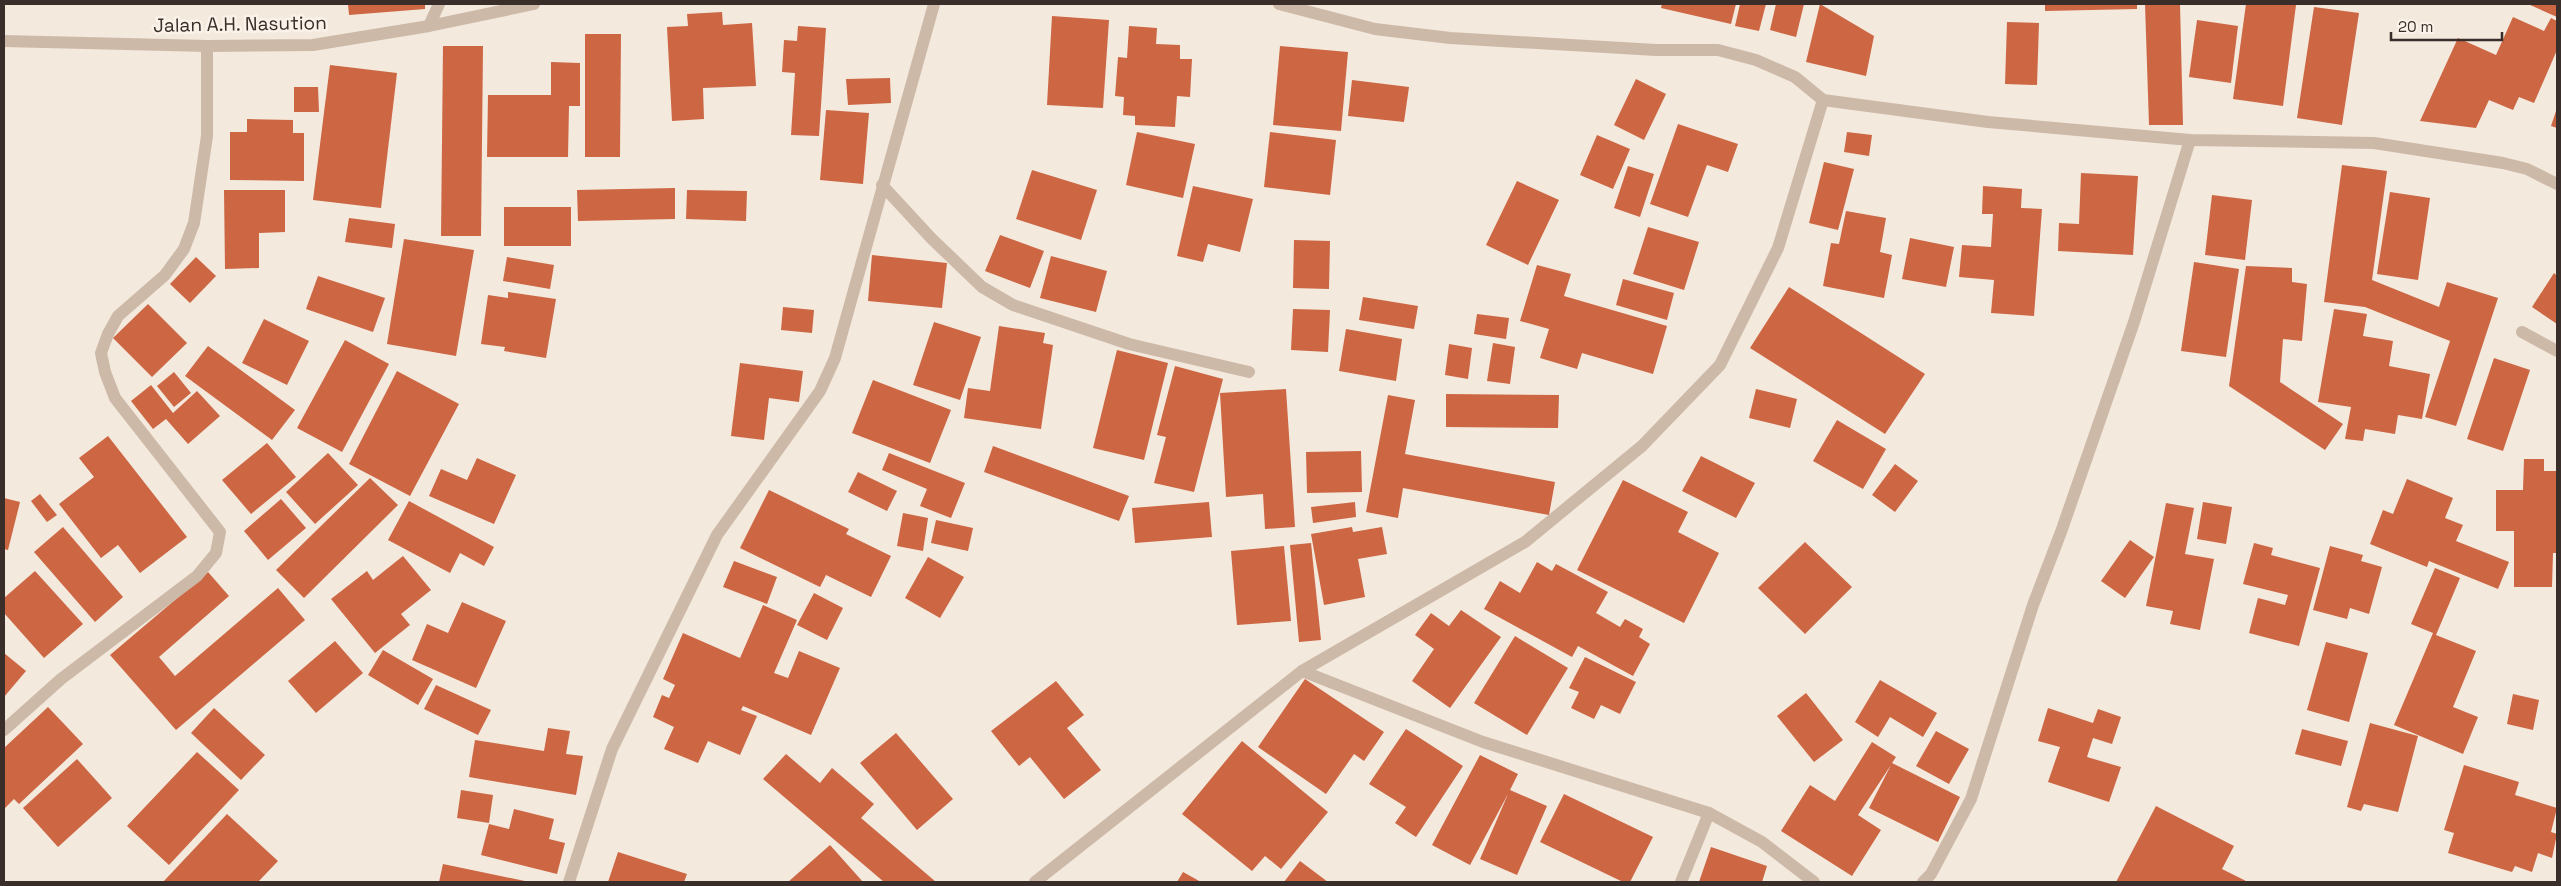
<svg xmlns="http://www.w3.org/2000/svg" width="2561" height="886" font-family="'Space Grotesk',sans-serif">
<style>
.building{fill:#cc6643}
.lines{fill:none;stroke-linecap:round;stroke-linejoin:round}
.lane{stroke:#cdb9a8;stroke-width:12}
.street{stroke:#cdb9a8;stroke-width:12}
.labels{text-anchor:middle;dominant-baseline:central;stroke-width:5;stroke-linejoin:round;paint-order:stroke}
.street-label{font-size:19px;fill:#392e29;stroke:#fbf3ea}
</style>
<rect width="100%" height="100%" fill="#f4e9dd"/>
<g class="building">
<path d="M348 4H425V9L349 15Z"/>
<path d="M1662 4H1736L1731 24 1661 8Z"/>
<path d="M1740 4H1766L1759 31 1735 26Z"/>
<path d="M1776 4H1804L1796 37 1770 30Z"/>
<path d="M1820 4 1874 36 1866 76 1806 62Z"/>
<path d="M2045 4H2137V9L2045 11Z"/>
<path d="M2145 4H2180L2183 125H2149Z"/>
<path d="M2246 4 2296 5 2283 106 2233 99Z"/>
<path d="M2528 4H2557V17Z"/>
<path d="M2314 7 2359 13 2342 125 2297 118Z"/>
<path d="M722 12 723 25 752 23 756 86 703 88 704 119 672 121 667 27 688 26 687 14Z"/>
<path d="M1052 16 1109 20 1103 108 1047 105Z"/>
<path d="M2513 17 2544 31 2551 18 2557 21V50L2534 103 2519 97 2513 110 2489 100 2476 128 2420 121 2458 38 2496 55Z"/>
<path d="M2197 20 2238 26 2231 83 2189 77Z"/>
<path d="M2007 22 2039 23 2037 85 2005 84Z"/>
<path d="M798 26 826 28 819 136 791 135 795 73 782 72 784 40 797 41Z"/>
<path d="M1129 26 1157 28 1156 44 1180 45V59H1192L1190 97 1177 96 1175 127 1135 125V116L1123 115 1124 97 1115 96 1118 57 1127 58Z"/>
<path d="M585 34H621L620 157H585Z"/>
<path d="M443 46H483L481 236H441Z"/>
<path d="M1280 46 1348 52 1341 131 1273 125Z"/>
<path d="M551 62 580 63V106H569L568 157H487L488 95H551Z"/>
<path d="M330 65 397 73 381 208 313 200Z"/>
<path d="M890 78 891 103 848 105 846 79Z"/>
<path d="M1636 79 1666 94 1644 140 1614 125Z"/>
<path d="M1352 80 1409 87 1404 122 1348 116Z"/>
<path d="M294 87H318L319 112H294Z"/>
<path d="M2557 108V128L2551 126Z"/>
<path d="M826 110 869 113 863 184 820 180Z"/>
<path d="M247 119 293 120V133H304V181L230 180V132H247Z"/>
<path d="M1678 124 1738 144 1728 172 1707 165 1688 217 1650 204Z"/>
<path d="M1137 132 1195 144 1183 198 1126 185Z"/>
<path d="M1270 132 1336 140 1330 195 1264 187Z"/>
<path d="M1847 132 1872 135 1869 156 1844 152Z"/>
<path d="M1597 135 1630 149 1613 189 1580 175Z"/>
<path d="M1824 162 1854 169 1838 230 1809 223Z"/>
<path d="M2342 165 2387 171 2372 280 2439 307 2447 282 2498 298 2456 426 2425 417 2450 341 2365 307 2324 302Z"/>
<path d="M1628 166 1654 174 1640 217 1614 208Z"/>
<path d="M1032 170 1097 190 1081 240 1016 219Z"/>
<path d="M2081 173 2138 176 2133 255 2058 251 2059 223 2079 224Z"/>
<path d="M1517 181 1559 200 1528 265 1486 245Z"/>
<path d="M1193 186 1253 199 1240 252 1208 244 1203 262 1177 256Z"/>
<path d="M1983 186 2022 189 2021 208 2042 209 2034 316 1991 313 1994 280 1959 277 1962 245 1991 247 1993 214H1982Z"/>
<path d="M675 188V219L578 221 577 190Z"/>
<path d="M224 190H285V232L259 233V268L225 269Z"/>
<path d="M687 190 747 191 746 221 686 219Z"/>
<path d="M2390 192 2430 198 2418 280 2377 274Z"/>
<path d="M2212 195 2252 200 2245 260 2205 255Z"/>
<rect x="504" y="207" width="67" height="39"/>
<path d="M1846 211 1886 218 1880 252 1892 255 1884 298 1823 286 1831 243 1839 244Z"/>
<path d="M349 218 395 224 392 248 345 242Z"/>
<path d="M1648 227 1699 242 1684 290 1633 274Z"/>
<path d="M1000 235 1044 251 1030 288 985 271Z"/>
<path d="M1910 238 1954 247 1946 287 1902 279Z"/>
<path d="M404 239 474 250 456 356 387 344Z"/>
<path d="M1294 240 1330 241 1329 289 1293 288Z"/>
<path d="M872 255 947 263 942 308 868 301Z"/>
<path d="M1051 256 1107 271 1096 312 1040 298Z"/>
<path d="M196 257 216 276 190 303 170 284Z"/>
<path d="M507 257 554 265 550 289 503 281Z"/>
<path d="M2194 262 2239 269 2226 357 2181 351Z"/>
<path d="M1537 265 1571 274 1564 296 1667 326 1653 374 1582 353 1577 369 1540 358 1549 329 1520 321Z"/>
<path d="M2246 266 2292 268V282L2307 284 2302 341 2283 339 2280 382 2343 424 2325 450 2229 386Z"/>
<path d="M2554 273 2557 276V324L2532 307Z"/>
<path d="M318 276 385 298 373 332 306 309Z"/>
<path d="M1623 279 1674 293 1667 320 1616 305Z"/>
<path d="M1789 287 1925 374 1885 434 1750 348Z"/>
<path d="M508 292 556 299 546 358 504 351 505 347 481 344 488 295 508 298Z"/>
<path d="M1363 297 1418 306 1414 329 1359 320Z"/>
<path d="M148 304 187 343 152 377 113 338Z"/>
<path d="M783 307 814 310 812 333 781 330Z"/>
<path d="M1293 309 1330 310 1328 352 1291 350Z"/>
<path d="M2334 309 2367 314 2363 336 2393 341 2389 366 2430 374 2422 419 2398 415 2395 434 2365 429 2363 441 2345 439 2351 407 2318 402Z"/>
<path d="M1477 314 1509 318 1506 339 1474 334Z"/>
<path d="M264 319 309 341 287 385 242 363Z"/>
<path d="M934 322 981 337 960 400 913 385Z"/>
<path d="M999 326 1045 333 1043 343 1053 345 1041 429 964 418 968 388 990 391Z"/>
<path d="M1346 329 1402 339 1396 381 1339 371Z"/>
<path d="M345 340 389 364 342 452 297 428Z"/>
<path d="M1493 343 1515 347 1510 384 1487 381Z"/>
<path d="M1449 344 1472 348 1468 379 1445 375Z"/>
<path d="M208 346 295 410 272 440 185 376Z"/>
<path d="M1117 350 1168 363 1144 460 1093 448Z"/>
<path d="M2494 358 2530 370 2503 451 2467 439Z"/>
<path d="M740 363 803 371 799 402 769 398 764 440 731 436Z"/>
<path d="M1175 366 1223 379 1194 492 1154 483 1166 437 1157 435Z"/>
<path d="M397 371 459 404 410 496 349 464Z"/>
<path d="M174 372 191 393 174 407 157 386Z"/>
<path d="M873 380 951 410 930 463 852 433Z"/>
<path d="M151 385 173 413 197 391 220 416 188 444 166 419 153 429 131 401Z"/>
<path d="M1286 389 1295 527 1265 529 1263 494 1226 497 1220 393Z"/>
<path d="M1756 389 1797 399 1790 428 1749 418Z"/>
<path d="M1446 394 1559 395 1558 428 1446 427Z"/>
<path d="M1388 395 1415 400 1405 454 1555 482 1549 515 1403 488 1398 518 1366 512Z"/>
<path d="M1837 420 1886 449 1863 489 1813 461Z"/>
<path d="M108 436 187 537 140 573 118 545 101 558 59 504 94 477 79 458Z"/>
<path d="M267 443 296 477 251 514 222 480Z"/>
<path d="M993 446 1129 496 1119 521 984 472Z"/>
<path d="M1361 451 1362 492 1307 493 1306 452Z"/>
<path d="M328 453 358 485 315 524 286 492Z"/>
<path d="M889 453 965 483 951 518 920 506 927 489 882 470Z"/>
<path d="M1701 456 1755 483 1736 518 1682 491Z"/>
<path d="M477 458 516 475 494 524 429 496 441 469 467 480Z"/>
<path d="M2524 459H2544V471H2557V553H2553L2552 587H2514V531H2496V490H2523Z"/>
<path d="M1895 464 1918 481 1895 512 1872 495Z"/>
<path d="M858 472 897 491 887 511 848 492Z"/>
<path d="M370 478 398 505 304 598 276 570Z"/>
<path d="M2407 479 2453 498 2445 518 2463 525 2456 541 2509 562 2498 589 2429 561 2427 567 2370 544 2383 510 2393 514Z"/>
<path d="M1623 480 1688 512 1678 532 1719 553 1684 623 1577 570Z"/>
<path d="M769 490 849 529 846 534 891 556 871 597 826 575 820 587 740 548Z"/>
<path d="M40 494 57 515 47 522 31 501Z"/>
<path d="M4 498 20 502 8 550 4 549Z"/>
<path d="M281 499 306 528 268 560 244 531Z"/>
<path d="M409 501 494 547 484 566 460 553 450 573 388 540Z"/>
<path d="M1209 502 1212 537 1135 543 1132 508Z"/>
<path d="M1355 502 1356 517 1313 523 1311 507Z"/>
<path d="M2203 502 2232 507 2226 544 2197 539Z"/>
<path d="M2166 503 2194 508 2185 554 2214 559 2200 630 2170 624 2173 611 2146 606Z"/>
<path d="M903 513 928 518 923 551 897 546Z"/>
<path d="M936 520 973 528 968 551 931 543Z"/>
<path d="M63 527 123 597 95 622 34 552Z"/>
<path d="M1352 527 1353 532 1382 527 1387 554 1358 559 1365 597 1324 605 1311 534Z"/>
<path d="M2130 540 2154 557 2125 598 2101 581Z"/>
<path d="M1805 542 1852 587 1805 634 1758 588Z"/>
<path d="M1311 543 1321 640 1299 642 1290 545Z"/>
<path d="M2254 543 2273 548 2271 555 2320 568 2299 646 2249 633 2258 598 2285 605 2288 595 2243 584Z"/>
<path d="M1284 546 1291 621 1237 625 1231 551Z"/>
<path d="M2330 546 2363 555 2361 561 2382 567 2369 614 2350 608 2347 619 2313 610Z"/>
<path d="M403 556 431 590 401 614 410 625 375 653 331 599 367 571 373 580Z"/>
<path d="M928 557 964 577 940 618 905 598Z"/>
<path d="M734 561 777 577 767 604 723 587Z"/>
<path d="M1537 562 1552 571 1556 564 1608 592 1596 613 1620 627 1625 619 1643 629 1639 637 1650 644 1633 676 1578 646 1572 657 1484 609 1500 581 1520 593Z"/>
<path d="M2435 568 2460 578 2436 635 2476 651 2453 707 2478 717 2463 754 2394 725 2433 633 2411 624Z"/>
<path d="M35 571 83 624 44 658 4 613V598Z"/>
<path d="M208 572 229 596 159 657 175 676 278 588 305 620 176 730 110 655Z"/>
<path d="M814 593 843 608 827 640 797 625Z"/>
<path d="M462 602 506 621 476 688 412 660 427 624 448 633Z"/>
<path d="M763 605 797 620 774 673 788 678 799 651 840 668 811 735 743 706 741 710 757 716 740 755 708 741 698 763 664 749 674 727 653 717 662 695 669 698 675 685 663 679 683 633 740 658Z"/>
<path d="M1461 610 1501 637 1450 708 1412 681 1434 649 1415 635 1431 613 1449 626Z"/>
<path d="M1515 636 1568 668 1527 735 1474 703Z"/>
<path d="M335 641 363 673 316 713 288 681Z"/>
<path d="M2326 642 2368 653 2349 722 2307 710Z"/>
<path d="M383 650 433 679 418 705 368 675Z"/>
<path d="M4 653 26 671 4 697Z"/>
<path d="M1585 657 1636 682 1620 714 1601 705 1594 719 1571 708 1579 692 1569 688Z"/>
<path d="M1305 679 1384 732 1364 761 1354 754 1326 794 1258 747Z"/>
<path d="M1880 680 1937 713 1923 737 1890 717 1878 737 1855 722Z"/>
<path d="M1056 681 1084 715 1067 728 1101 770 1064 799 1030 757 1019 766 991 731Z"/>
<path d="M436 685 491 710 478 735 424 709Z"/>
<path d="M1806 693 1843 740 1814 762 1777 716Z"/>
<path d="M2513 694 2539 700 2533 730 2507 724Z"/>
<path d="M48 707 83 744 19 804 14 799 4 809V748Z"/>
<path d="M214 708 265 755 241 780 191 733Z"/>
<path d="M2048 708 2093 723 2098 709 2121 717 2112 744 2093 738 2087 757 2121 767 2109 802 2048 782 2060 747 2038 741Z"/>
<path d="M2370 723 2418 736 2398 812 2364 804 2361 811 2347 807Z"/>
<path d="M548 728 570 731 566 754 583 756 576 795 469 777 475 740 544 751Z"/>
<path d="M1406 729 1463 766 1416 837 1395 823 1406 807 1369 784Z"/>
<path d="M2302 729 2348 741 2341 766 2295 754Z"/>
<path d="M1936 731 1969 749 1949 784 1916 766Z"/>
<path d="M896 733 953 799 917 830 860 763Z"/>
<path d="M1242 741 1328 812 1281 869 1265 856 1252 871 1182 814Z"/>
<path d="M1872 742 1896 757 1892 763 1960 797 1938 842 1869 808 1891 765 1858 815 1881 830 1852 876 1781 831 1810 785 1835 801Z"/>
<path d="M197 752 239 790 169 865 127 826Z"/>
<path d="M786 754 820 783 832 768 874 804 861 818 936 882H884L763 779Z"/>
<path d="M1480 755 1518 774 1510 790 1547 806 1517 875 1480 859 1508 794 1470 865 1432 845Z"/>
<path d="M77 759 112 798 58 847 23 808Z"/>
<path d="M2464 765 2519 782 2515 795 2557 808 2551 832 2557 834 2552 858 2538 853 2532 872 2515 866 2512 872 2448 853 2454 833 2444 830Z"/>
<path d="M461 790 493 795 489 823 457 818Z"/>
<path d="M1564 794 1653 837 1630 882H1623L1540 842Z"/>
<path d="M2156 806 2234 846 2222 869 2248 882H2116Z"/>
<path d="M514 809 554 819 549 839 565 843 557 874 481 855 489 824 509 829Z"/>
<path d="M227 814 278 861 258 882H163Z"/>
<path d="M830 845 863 882H788Z"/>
<path d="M1711 847 1767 866 1762 882H1699Z"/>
<path d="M618 852 687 874 684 882H608Z"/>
<path d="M1300 861 1328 882H1284Z"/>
<path d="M443 864 525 881V882H439Z"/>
<path d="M1183 872 1201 882H1177Z"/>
</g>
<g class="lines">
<path class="lane" d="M2522 332 2557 351"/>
<g class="street">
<path d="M1279 4 1375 29 1450 38 1656 50H1718L1756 60 1795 77 1823 100 1988 122 2190 140 2374 143 2503 163 2527 169 2557 184"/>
<path d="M429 26 439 4"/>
<path d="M4 41 207 46 313 45 429 26 534 4"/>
<path d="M882 185 931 238 982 287 1013 305 1129 344 1249 372"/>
<path d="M1302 671 1483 742 1709 813 1762 842 1814 882"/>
<path d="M4 730 61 679 197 576 216 553 220 532 115 398 105 372 101 353 108 334 118 316 165 275 184 249 194 223 207 136V46"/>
<path d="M569 882 612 749 717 535 820 391 835 358 934 4"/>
<path d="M1035 882 1302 671 1525 542 1642 446 1720 365 1778 248 1823 100"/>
<path d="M1681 882 1709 813"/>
<path d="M1923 882 1931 874 1971 799 2033 605 2061 532 2134 322 2190 140"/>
</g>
</g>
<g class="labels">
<g class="street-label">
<text transform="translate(240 24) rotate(-1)">Jalan A.H. Nasution</text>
</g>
</g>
<rect width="2561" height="886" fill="none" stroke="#392e29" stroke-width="10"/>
<path d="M2391 32v8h111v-8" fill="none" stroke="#392e29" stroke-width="2.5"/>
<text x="2398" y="32" font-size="15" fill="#392e29" stroke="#fbf3ea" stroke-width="4" paint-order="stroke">20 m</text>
</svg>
